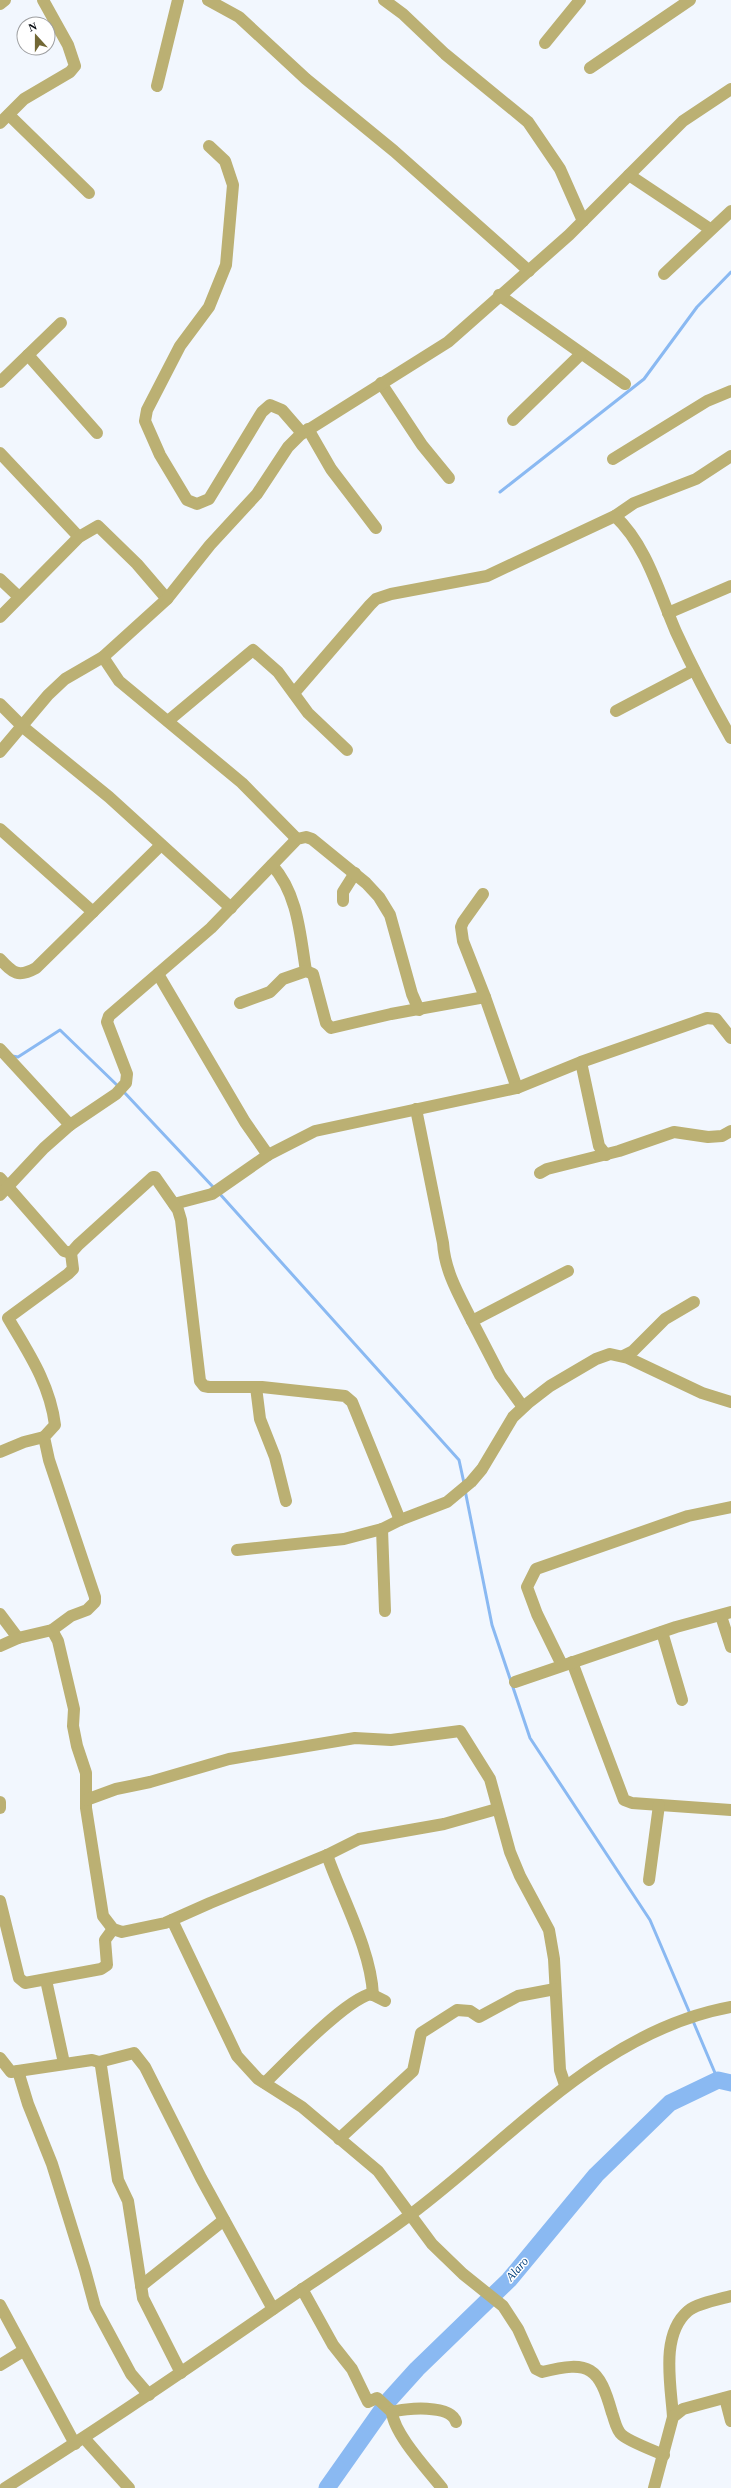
<svg xmlns="http://www.w3.org/2000/svg" width="731" height="2488" font-family="'Times New Roman',serif">
<style>
.lines{fill:none;stroke-linecap:round;stroke-linejoin:round}
.stream{stroke:#8ab9f2;stroke-width:3}
.river{stroke:#8ab9f2;stroke-width:17}
.minor{stroke:#bbb073;stroke-width:12}
.labels{text-anchor:middle;dominant-baseline:central;stroke-width:3;stroke-linejoin:round;paint-order:stroke}
.water-label{font-size:12px;font-style:italic;fill:#003f7d;stroke:#fff}
</style>
<rect width="100%" height="100%" fill="#f2f7fe"/>
<g class="lines">
<g class="stream">
<path d="M500 492 644 379 697 307 731 272"/>
<path d="M12 1056 18 1057 60 1030 119 1087"/>
<path d="M123 1091 215 1189"/>
<path d="M219 1193 459 1460 464 1483"/>
<path d="M465 1490 492 1625 530 1738 650 1920 691 2016"/>
<path d="M693 2021 718 2080"/>
</g>
<path class="river" d="M327 2488 389 2400 417 2369 509 2280 596 2175 670 2103 718 2080 731 2083"/>
<g class="minor">
<path d="M208 0 239 17 306 79 394 151 529 271"/>
<path d="M384 0 403 14 445 54 528 122 560 169 583 221"/>
<path d="M0 4 5 0"/>
<path d="M545 43 580 0"/>
<path d="M590 68 690 0"/>
<path d="M157 86 178 0"/>
<path d="M9 115 89 193"/>
<path d="M0 123 24 99 70 72 75 66 68 45 43 0"/>
<path d="M209 146 225 161 233 185 226 265 209 307 180 346 147 410 145 421 160 455 187 500 197 504 209 499 262 412 270 405 282 410 302 433"/>
<path d="M629 175 710 229"/>
<path d="M664 274 731 211"/>
<path d="M499 295 625 384"/>
<path d="M28 355 97 433"/>
<path d="M0 382 61 323"/>
<path d="M381 383 422 445 449 478"/>
<path d="M513 420 581 354"/>
<path d="M308 429 331 469 376 528"/>
<path d="M0 453 79 537"/>
<path d="M613 459 707 401 731 391"/>
<path d="M615 516C647 546 659 593 676 632 693 669 711 703 731 738"/>
<path d="M0 579 19 597"/>
<path d="M668 613 731 586"/>
<path d="M0 617 79 537 98 526 137 564 167 599"/>
<path d="M103 657 119 681 242 783 297 839"/>
<path d="M294 693 370 605 376 599 391 594 487 576 615 516 634 503 696 479 731 456"/>
<path d="M0 704 23 727 109 797 231 908"/>
<path d="M616 711 694 670"/>
<path d="M168 721 253 650 278 672 308 713 347 750"/>
<path d="M0 752 48 695 65 679 103 657 167 599 210 545 257 494 288 447 300 435 448 342 569 235 683 121 731 89"/>
<path d="M0 829 93 912"/>
<path d="M272 865C298 894 300 934 306 971"/>
<path d="M483 894 463 922 461 927 463 941 485 997 517 1088"/>
<path d="M343 901V892L355 873"/>
<path d="M0 959C13 973 18 978 36 968L161 845"/>
<path d="M158 974 245 1122 268 1155"/>
<path d="M240 1003 270 992 283 979 306 971 313 974 326 1023 331 1028 391 1014 485 997"/>
<path d="M0 1049 70 1125"/>
<path d="M581 1062 599 1146 606 1155"/>
<path d="M416 1109 443 1243C445 1272 459 1295 472 1321"/>
<path d="M540 1173 547 1169 619 1151 674 1132 708 1137 722 1136 731 1131"/>
<path d="M0 1178 64 1251 71 1253"/>
<path d="M0 1195 44 1148 70 1125 116 1094 126 1083 127 1074 107 1022 109 1016 211 928 297 839 306 837 312 839 366 883 379 897 390 915 412 994 419 1010"/>
<path d="M174 1204 212 1194 268 1155 315 1131 517 1088 581 1062 707 1018 716 1019 731 1038"/>
<path d="M623 1356 633 1351 665 1319 694 1302"/>
<path d="M256 1387 260 1419 275 1457 286 1501"/>
<path d="M523 1407 500 1375 472 1321 568 1271"/>
<path d="M0 1452 24 1442 44 1437"/>
<path d="M382 1529 385 1611"/>
<path d="M237 1550 344 1539 382 1529 400 1520 447 1502 471 1482 482 1469 513 1417 528 1403 550 1386 596 1359 610 1354 628 1358 702 1393 731 1402"/>
<path d="M0 1614 18 1638"/>
<path d="M721 1616 731 1647"/>
<path d="M52 1630 58 1641 74 1709 73 1726 77 1746 86 1773V1808L103 1916 113 1929 122 1932 165 1923 210 1903 327 1855 359 1839 444 1824 497 1809"/>
<path d="M662 1632 682 1700"/>
<path d="M0 1646 18 1638 52 1630 71 1616 87 1610 95 1602V1597L49 1460 44 1437 55 1425C50 1384 28 1352 8 1318L68 1274 73 1269 71 1253 78 1245 153 1177H155L178 1210 181 1220 200 1381 204 1386 209 1387H262L345 1396 352 1402 400 1520"/>
<path d="M572 1662 624 1800 632 1803 731 1810"/>
<path d="M562 1665 537 1614 527 1587 536 1569 688 1516 731 1507"/>
<path d="M515 1682 676 1627 731 1612"/>
<path d="M86 1800 116 1789 150 1782 229 1759 355 1738 391 1740 460 1731 490 1779 510 1852 520 1876 549 1930 554 1959 560 2070 565 2085"/>
<path d="M0 1808V1802"/>
<path d="M327 1855C342 1898 371 1950 373 1995"/>
<path d="M649 1880 659 1805"/>
<path d="M0 1901 19 1978 25 1983 101 1969 107 1965 105 1940 113 1929"/>
<path d="M172 1920 237 2056 258 2079 302 2107 378 2171 432 2244 463 2274 503 2306 518 2329 536 2369 542 2372C590 2360 599 2367 612 2413 615 2421 616 2430 622 2435 629 2441 654 2451 664 2455"/>
<path d="M46 1980 64 2063"/>
<path d="M0 2058 11 2072 92 2060 99 2062 101 2066 118 2180 128 2201 143 2298 181 2373"/>
<path d="M99 2062 134 2053 145 2067 201 2178 273 2309"/>
<path d="M18 2071 28 2104 52 2164 85 2270 95 2307 131 2374 149 2395"/>
<path d="M265 2083C285 2063 346 1999 371 1994L385 2001"/>
<path d="M339 2139 413 2071 421 2033 457 2010 470 2011 479 2017 518 1996 555 1989"/>
<path d="M141 2286 224 2220"/>
<path d="M302 2289 333 2345 352 2369 368 2402 377 2398 392 2412"/>
<path d="M0 2305 75 2444"/>
<path d="M0 2365 23 2351"/>
<path d="M725 2398 731 2421"/>
<path d="M673 2417C671 2385 660 2335 688 2311 695 2304 720 2299 731 2296"/>
<path d="M84 2438 129 2488"/>
<path d="M5 2488C97 2430 187 2369 276 2307 321 2276 367 2247 410 2215 512 2139 600 2031 731 2007"/>
<path d="M442 2488C427 2469 394 2434 392 2412 405 2408 451 2404 456 2422"/>
<path d="M654 2488 673 2417 683 2409 731 2396"/>
</g>
</g>
<g class="labels">
<g class="water-label">
<text transform="translate(517 2269) rotate(-49)">Alaro</text>
</g>
</g>
<g transform="translate(36 36) rotate(339)"><circle r="19" fill="#ffffff" stroke="#9d9ea0"/>
<path d="M0-3L7 15L0 10L-7 15Z" fill="#726835"/>
<text y="-6" font-size="11" font-weight="bold" text-anchor="middle" fill="#090d12">N</text>
</g>
</svg>
